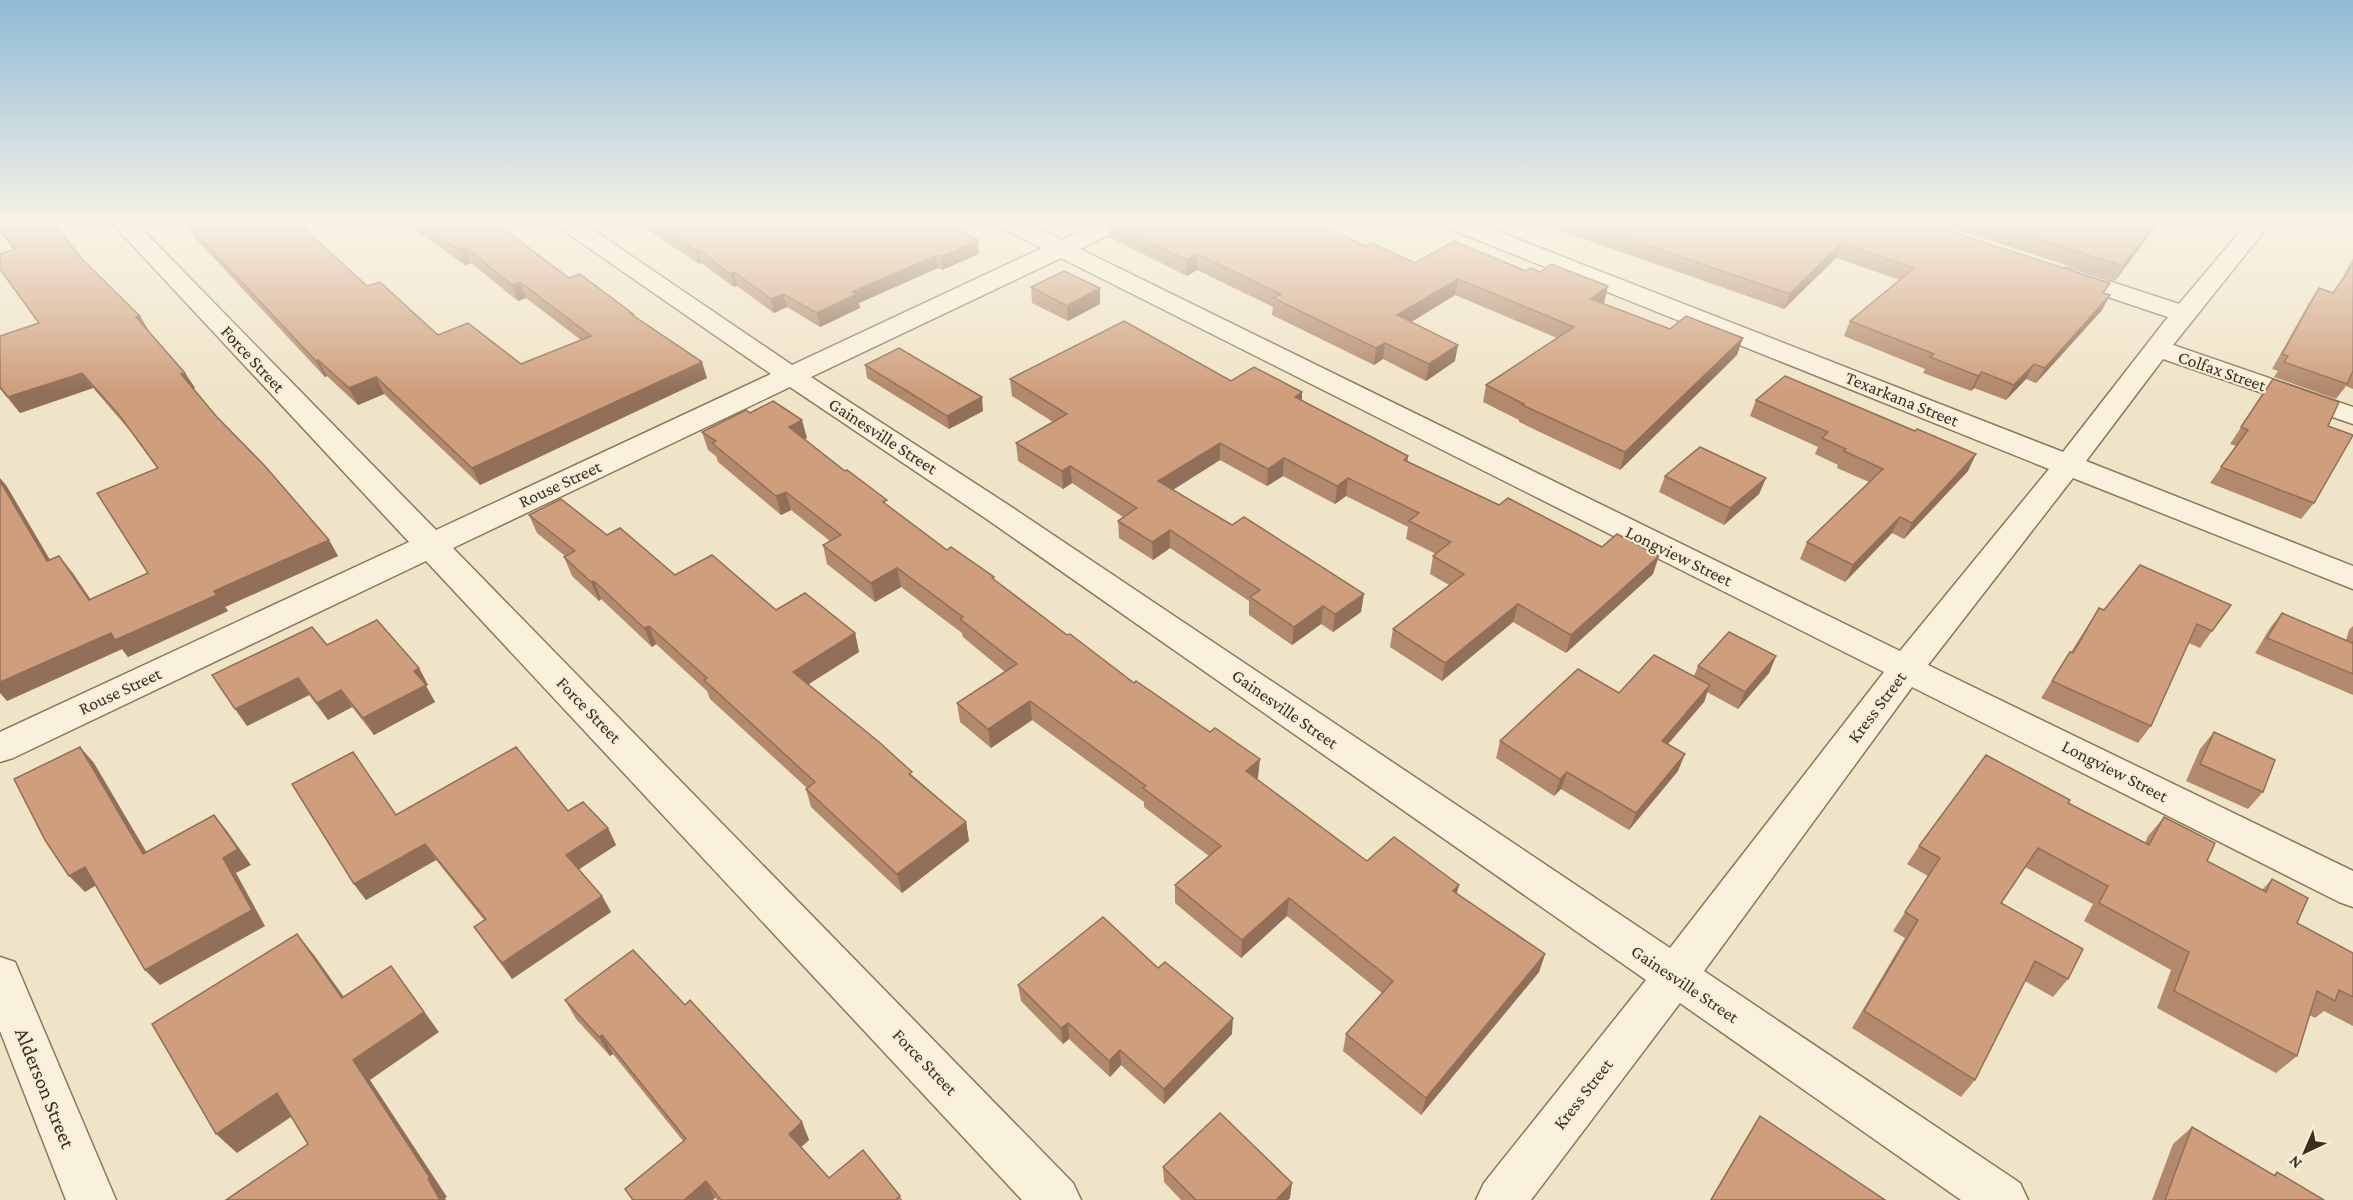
<svg xmlns="http://www.w3.org/2000/svg" width="2353" height="1200" font-family="'Crimson Pro',serif">
<style>
.lines{fill:none;stroke-linecap:round;stroke-linejoin:round}
.minor-casing{stroke:#8d765c;stroke-width:3}
.minor{fill:#faf1dc;fill-rule:evenodd}
.wall{fill:#b2896c}
.shaded-wall{fill:#916f58}
.building{fill:#cf9f7d;stroke:#916f58;stroke-width:1.5}
.labels{text-anchor:middle;dominant-baseline:central;stroke-width:4.5;stroke-linejoin:round;paint-order:stroke}
.street-label{font-size:18px;fill:#3d2e20;stroke:#f7eed8}
.near-street-label{font-size:21px;fill:#3d2e20;stroke:#f7eed8}
</style>
<rect width="100%" height="100%" fill="#f0e4c8"/>
<g class="lines">
<defs>
<g id="minor">
<path d="M110 221H134L436 530 771 374 557 226 554 221H580L792 365 1042 248 998 226 995 221H1023L1061 240 1102 221H1131L1128 226 1080 249 1900 651 2049 469 1443 226 1440 221H1471L2063 452 2168 317 2057 280 2054 275 2057 270 2066 268 2075 270 2179 304 2249 221H2272L2173 345 2353 407V424L2163 359 2086 461 2353 566V589L2073 478 1928 665 2353 871V907L2339 902 1912 687 1704 971 2020 1183 2028 1200H1961L1680 1003 1531 1200H1476L1484 1183 1646 980 988 520 790 387 453 548 1073 1183 1081 1200H1022L426 561 13 758 0 762V732L409 542ZM1061 258 1884 672 1670 948 1010 506 811 377Z"/>
<path d="M0 957 15 962 116 1200H66L0 1031Z"/>
</g>
</defs>
<use href="#minor" class="minor-casing"/>
<use href="#minor" class="minor"/>
</g>
<g class="wall">
<path d="M0 221 83 260 149 331H148L185 373 195 388 193 389 216 416 329 540 338 556 225 607 228 611 128 657 122 649 7 701 6 485 50 560 72 572 90 600 148 573 157 468 131 432 93 388 20 413 0 389V336L38 323 0 270 14 250 0 232Z"/>
<path d="M178 221H296L367 286 438 335 521 364 581 340 526 298 518 301 471 263 465 265 402 221H493L569 278 634 316 707 378 480 485 384 394 358 405 327 376 325 377 197 240 192 232Z"/>
<path d="M634 221H944L979 254 942 270 938 268 859 303 860 308 820 327 787 307 774 313 737 286 734 287 701 263 699 264Z"/>
<path d="M1076 221H1097L1086 226Z"/>
<path d="M1536 221H1918L2105 293 2102 310 2036 383 2026 379 2006 400 1974 388 1971 391 1923 373 1925 369 1844 336 1850 321 1900 280 1836 258 1784 309 1564 232Z"/>
<path d="M1929 221H2160L2115 281Z"/>
<path d="M1109 222 1366 246 1415 263 1526 271 1604 303H1603L1737 355 1620 470 1519 422V420L1483 402 1486 385 1557 338 1455 295 1411 322 1455 361 1426 381 1383 359 1374 365 1272 315 1273 307 1197 270 1187 276 1109 237Z"/>
<path d="M2353 258V389L2346 386 2336 399 2274 377 2278 371 2272 369 2309 303 2319 288 2333 293 2339 284Z"/>
<path d="M1031 287 1100 304 1068 321 1032 303Z"/>
<path d="M865 365 983 411 949 429 867 378Z"/>
<path d="M1010 379 1231 381 1302 392V400L1408 456V462L1499 505 1653 574 1566 653 1513 622 1442 681 1390 647 1393 629 1449 585 1430 574 1433 556 1436 554 1406 539 1408 527 1346 496 1335 504 1283 476 1267 486 1220 460 1173 490 1361 612 1333 632 1321 624 1292 645 1249 615V601L1170 548 1153 560 1119 538 1118 521 1123 517 1072 483 1063 489 1018 461 1016 443 1053 422 1012 396Z"/>
<path d="M2273 379 2328 426 2314 503 2301 519 2210 483 2236 446 2230 444Z"/>
<path d="M1756 400 1968 471 1904 539 1892 533 1845 582 1800 559 1807 542 1869 482 1837 468 1838 465 1815 454 1818 447 1750 416Z"/>
<path d="M750 413 807 438 804 439 889 507 947 550 994 580 1258 778 1257 779 1367 861 1459 885 1457 893 1545 954 1539 972 1421 1115 1343 1051 1346 1034 1382 993 1287 916 1241 958 1175 903V885L1209 856 1144 807V802L1032 720 991 748 960 722 957 703 1005 672 963 637 962 633 901 587 875 602 827 564 823 545 830 541 791 510 781 515 718 462 716 456 708 450 702 432Z"/>
<path d="M1665 476 1766 478 1759 494 1724 525 1659 492Z"/>
<path d="M529 515 607 535 675 575 776 610 855 633 859 652 808 684 966 822 969 841 902 893 811 807 806 789 807 788 710 699 707 691 656 644 652 647 601 599 599 601 572 576 564 557 565 556 537 533Z"/>
<path d="M2140 565 2212 631 2200 648 2189 643 2151 726 2138 743 2041 698 2070 652H2071L2099 608 2104 610Z"/>
<path d="M2282 613 2346 640 2349 630 2353 626V695L2255 653 2270 628Z"/>
<path d="M327 645 419 668 428 685 426 686 435 702 374 735 352 707 328 720 309 695 247 726Z"/>
<path d="M1776 656 1769 673 1738 709 1707 692 1704 702 1668 744 1678 771 1629 830 1561 789 1554 796 1496 758 1500 741 1694 676 1698 666Z"/>
<path d="M2214 732 2263 792 2248 809 2186 781 2200 749Z"/>
<path d="M2068 803 2145 843 2148 836 2164 817 2207 861 2262 890 2272 879 2297 923 2353 953V1026L2324 1011 2315 1018 2309 1015 2297 1056 2276 1073 2157 1008 2171 970 2084 921 2093 904 2025 867 2001 903 2068 979 2053 997 2025 981 1975 1080 1961 1097 1852 1028 1905 938 1893 931 1928 876 1907 864 1919 846Z"/>
<path d="M568 811 608 828 616 845 579 869 602 896 611 912 512 979 485 943 474 927 484 920 436 860 366 900 354 884 396 815Z"/>
<path d="M1158 968 1232 1034 1164 1104 1121 1065 1110 1077 1069 1039 1063 1044 1021 1001 1018 985Z"/>
<path d="M565 1000 685 1005 802 1122 809 1140 801 1147 829 1178 900 1196 902 1200H717L715 1198 713 1200H632L625 1189 683 1141 613 1054 610 1056 576 1019Z"/>
<path d="M1760 1116 1885 1200H1710L1748 1135Z"/>
<path d="M2192 1127 2273 1175 2277 1172 2324 1200H2152L2173 1144Z"/>
<path d="M1163 1167 1290 1198 1288 1200H1181L1164 1182Z"/>
</g>
<g class="shaded-wall">
<path d="M1086 221H1097L1086 226Z"/>
<path d="M2157 221H2160L2115 281 2123 266Z"/>
<path d="M978 240 979 254 942 270 941 257Z"/>
<path d="M1841 243 1836 258 1784 309 1790 294Z"/>
<path d="M465 247 471 263 465 265 459 250Z"/>
<path d="M698 249 701 263 699 264 695 250Z"/>
<path d="M1197 254V270L1187 276V260Z"/>
<path d="M937 255 938 268 859 303 860 308 820 327 817 313 852 292Z"/>
<path d="M734 272 737 286 734 287 730 274Z"/>
<path d="M1458 279 1455 295 1395 332 1397 315Z"/>
<path d="M520 282 526 298 518 301 512 285Z"/>
<path d="M1608 286 1604 303 1587 315 1591 299Z"/>
<path d="M1100 288V304L1068 321 1067 306Z"/>
<path d="M783 294 787 307 774 313 771 299Z"/>
<path d="M2110 295 2102 310 2036 383 2045 368Z"/>
<path d="M140 316 149 331 145 332 136 317Z"/>
<path d="M1743 338 1737 355 1620 470 1625 452Z"/>
<path d="M1385 343 1383 359 1374 365 1376 348Z"/>
<path d="M1458 345 1455 361 1426 381 1429 364Z"/>
<path d="M318 360 327 376 325 377 316 361Z"/>
<path d="M702 362 707 378 480 485 472 468Z"/>
<path d="M2034 364 2026 379 2006 400 2014 385Z"/>
<path d="M1982 372 1974 388 1971 391 1978 376Z"/>
<path d="M82 373 93 388 20 413 8 397Z"/>
<path d="M185 373 195 388 191 390 181 374Z"/>
<path d="M376 377 384 394 358 405 349 388Z"/>
<path d="M1302 392 1301 410 1295 397Z"/>
<path d="M982 397 983 411 949 429 947 416Z"/>
<path d="M802 420 807 438 793 445 789 427Z"/>
<path d="M1220 443V460L1158 499V481Z"/>
<path d="M1976 454 1968 471 1904 539 1912 523Z"/>
<path d="M1284 458 1283 476 1267 486 1268 469Z"/>
<path d="M1070 466 1072 483 1063 489 1062 471Z"/>
<path d="M0 478 6 485 60 577 47 561 0 481Z"/>
<path d="M1348 478 1346 496 1335 504 1337 486Z"/>
<path d="M1766 478 1759 494 1724 525 1730 508Z"/>
<path d="M786 492 791 510 781 515 776 496Z"/>
<path d="M1900 517 1892 533 1845 582 1853 565Z"/>
<path d="M1170 530V548L1153 560 1152 542Z"/>
<path d="M329 540 338 556 225 607 228 611 128 657 122 649 7 701 0 693V682L111 633 214 591Z"/>
<path d="M59 556 72 572 102 616 89 600Z"/>
<path d="M1659 556 1653 574 1566 653 1571 635Z"/>
<path d="M897 568 901 587 875 602 871 583Z"/>
<path d="M594 581 601 599 599 601 591 582Z"/>
<path d="M1364 594 1361 612 1333 632 1335 614Z"/>
<path d="M1518 604 1513 622 1442 681 1445 663Z"/>
<path d="M1323 606 1321 624 1292 645 1294 627Z"/>
<path d="M649 626 656 644 652 647 644 628Z"/>
<path d="M855 633 859 652 798 691 793 672Z"/>
<path d="M1776 656 1769 673 1738 709 1745 692Z"/>
<path d="M419 668 428 685 426 686 435 702 374 735 363 718 414 671Z"/>
<path d="M298 678 309 695 247 726 235 709Z"/>
<path d="M1710 685 1704 702 1656 758 1662 741Z"/>
<path d="M341 690 352 707 328 720 317 703Z"/>
<path d="M1030 701 1032 720 991 748 988 729Z"/>
<path d="M80 747 94 763 157 870 143 854Z"/>
<path d="M1685 754 1678 771 1629 830 1636 813Z"/>
<path d="M1260 759 1258 778 1245 790 1246 771Z"/>
<path d="M1567 772 1561 789 1554 796 1560 779Z"/>
<path d="M214 815 227 831 251 865 236 873 265 926 160 985 145 970 223 858Z"/>
<path d="M966 822 969 841 902 893 897 874Z"/>
<path d="M608 828 616 845 575 872 566 855Z"/>
<path d="M425 844 436 860 366 900 354 884Z"/>
<path d="M85 867 100 883 85 892 69 876Z"/>
<path d="M1459 885 1454 903 1453 891Z"/>
<path d="M602 896 611 912 512 979 502 963Z"/>
<path d="M1289 898 1287 916 1241 958 1242 940Z"/>
<path d="M297 934 314 955 359 1018 342 998Z"/>
<path d="M1545 954 1539 972 1421 1115 1426 1098Z"/>
<path d="M391 966 439 1032 370 1080 447 1197 445 1198 446 1200H440L428 1179 353 1060Z"/>
<path d="M1233 1018 1232 1034 1164 1104V1089Z"/>
<path d="M1068 1023 1069 1039 1063 1044 1061 1028Z"/>
<path d="M602 1035 613 1054 610 1056 599 1037Z"/>
<path d="M1120 1050 1121 1065 1110 1077 1109 1061Z"/>
<path d="M277 1093 297 1113 237 1153 216 1134Z"/>
<path d="M802 1122 809 1140 797 1151 789 1134Z"/>
<path d="M706 1181 715 1198 713 1200H684Z"/>
<path d="M1292 1183 1290 1198 1288 1200H1276Z"/>
</g>
<g class="building">
<path d="M0 221H51L83 260 140 316 136 317 185 373 181 374 216 416 264 465 329 540 214 591 217 595 115 640 111 633 0 682V481L47 561 59 556 89 600 148 573 97 493 158 468 120 416 82 373 8 397 0 387V336L39 323 0 269V254L15 249 0 230Z"/>
<path d="M188 221H296L367 286 380 282 438 335 468 323 521 364 591 336 520 282 512 285 465 247 459 250 417 221H493L569 278 580 274 633 314H631L702 362 472 468 376 377 349 388 318 360 316 361 188 225 192 224Z"/>
<path d="M650 221H944L978 240 941 257 937 255 852 292 857 294 817 313 783 294 771 299 734 272 730 274 698 249 695 250Z"/>
<path d="M1111 221H1309L1366 246 1372 243 1415 263 1454 241 1526 271 1531 268 1540 272 1551 264 1608 286 1591 299 1670 329 1686 316 1743 338 1625 452 1522 405 1524 404 1486 385 1574 327 1458 279 1397 315 1458 345 1429 364 1385 343 1376 348 1273 298 1281 294 1197 254 1187 260 1109 222Z"/>
<path d="M1576 221H1918L2110 283 2103 293 2110 295 2045 368 2034 364 2014 385 1982 372 1978 376 1930 357 1934 354 1850 321 1914 268 1841 243 1790 294Z"/>
<path d="M1980 221H2157L2123 266Z"/>
<path d="M2353 262V371L2347 384 2284 362 2288 356 2282 354 2319 288 2333 293 2347 273Z"/>
<path d="M1064 271 1100 288 1067 306 1031 287Z"/>
<path d="M1124 321 1231 381 1254 367 1302 392 1295 397 1408 456 1404 460 1499 505 1508 498 1602 547 1617 534 1659 556 1571 635 1518 604 1445 663 1393 629 1464 574 1433 556 1451 542 1409 521 1419 513 1348 478 1337 486 1284 458 1268 469 1220 443 1158 481 1232 525 1244 517 1364 594 1335 614 1323 606 1294 627 1250 597 1260 590 1170 530 1152 542 1118 521 1137 508 1070 466 1062 471 1016 443 1067 414 1010 379Z"/>
<path d="M899 348 982 397 947 416 865 365Z"/>
<path d="M1785 376 1915 431 1917 429 1976 454 1912 523 1900 517 1853 565 1807 542 1883 469 1844 451 1846 449 1822 438 1828 432 1756 400Z"/>
<path d="M2273 379 2339 402 2328 426 2353 435 2314 503 2221 467 2248 430 2241 427Z"/>
<path d="M773 401 802 420 789 427 845 471 847 470 887 500 883 502 947 550 951 547 994 577 992 578 1067 635 1070 634 1134 683 1136 681 1210 732 1215 728 1260 759 1246 771 1367 861 1394 837 1459 885 1453 891 1545 954 1426 1098 1346 1034 1393 981 1289 898 1242 940 1175 885 1221 846 1143 788 1146 786 1030 701 988 729 957 703 1017 664 960 619 963 617 897 568 871 583 823 545 841 535 786 492 776 496 712 443 716 441 702 432 746 410 750 413Z"/>
<path d="M1700 447 1766 478 1730 508 1665 476Z"/>
<path d="M561 499 607 535 620 528 675 575 712 555 776 610 805 593 855 633 793 672 879 742 912 772 909 774 966 822 897 874 806 789 815 782 704 680 707 678 649 626 644 628 594 581 591 582 564 557 575 551 529 515Z"/>
<path d="M2140 565 2231 605 2212 631 2197 624 2151 726 2052 681 2070 652 2073 653 2099 608 2104 610Z"/>
<path d="M2282 613 2352 643 2353 641V674L2267 638Z"/>
<path d="M377 620 419 668 414 671 426 685 363 718 341 690 317 703 298 678 235 709 212 675 312 627 327 645Z"/>
<path d="M1729 632 1776 656 1745 692 1698 666Z"/>
<path d="M1654 655 1710 685 1662 741 1685 754 1636 813 1567 772 1560 779 1500 741 1578 669 1619 693Z"/>
<path d="M2214 732 2275 760 2263 792 2200 764Z"/>
<path d="M80 747 143 854 214 815 238 849 223 858 252 910 145 970 85 867 69 876 45 840 14 779Z"/>
<path d="M516 747 568 811 583 802 608 828 566 855 602 896 502 963 474 927 486 919 425 844 354 884 292 784 353 752 396 815Z"/>
<path d="M1986 755 2070 800 2068 803 2149 845 2164 817 2215 843 2207 861 2266 892 2272 879 2308 898 2297 923 2353 953V997L2339 990 2335 1001 2317 991 2297 1056 2174 991 2189 952 2099 903 2108 886 2038 848 2001 903 2083 949 2068 979 2035 961 1975 1080 1864 1011 1918 920 1905 912 1940 858 1919 846Z"/>
<path d="M1103 917 1158 968 1165 962 1233 1018 1164 1089 1120 1050 1109 1061 1068 1023 1061 1028 1018 985Z"/>
<path d="M297 934 342 998 391 966 424 1012 353 1060 430 1178 428 1179 440 1200H226L308 1144 277 1093 216 1134 152 1024Z"/>
<path d="M633 950 685 1005 690 1000 802 1122 789 1134 829 1178 863 1150 900 1196 895 1200H721L706 1181 684 1200H633L625 1189 686 1139 602 1035 599 1037 565 1000Z"/>
<path d="M1220 1113 1292 1183 1276 1200H1196L1163 1167Z"/>
<path d="M1760 1116 1885 1200H1711Z"/>
<path d="M2192 1127 2275 1176 2277 1172 2324 1200H2165Z"/>
</g>
<linearGradient id="sky" x2="0" y2="1"><stop stop-color="#8fbad6"/><stop offset="0.57" stop-color="#f8f3e6"/><stop offset="1" stop-color="#f8f3e6" stop-opacity="0"/></linearGradient>
<rect width="2353" height="389" fill="url(#sky)"/>
<g class="labels">
<g class="street-label">
<text transform="translate(253 359) rotate(47)">Force Street</text>
<text transform="translate(2222 371) rotate(19)">Colfax Street</text>
<text transform="translate(1902 399) rotate(22)">Texarkana Street</text>
<text transform="translate(883 436) rotate(33)">Gainesville Street</text>
<text transform="translate(560 484) rotate(-25)">Rouse Street</text>
<text transform="translate(1679 556) rotate(26)">Longview Street</text>
<text transform="translate(120 691) rotate(-25)">Rouse Street</text>
<text transform="translate(1877 707) rotate(-53)">Kress Street</text>
<text transform="translate(1285 709) rotate(35)">Gainesville Street</text>
<text transform="translate(589 710) rotate(46)">Force Street</text>
<text transform="translate(2115 771) rotate(27)">Longview Street</text>
<text transform="translate(1685 984) rotate(34)">Gainesville Street</text>
<text transform="translate(925 1062) rotate(46)">Force Street</text>
<text transform="translate(1583 1094) rotate(-52)">Kress Street</text>
</g>
<g class="near-street-label">
<text transform="translate(45 1088) rotate(68)">Alderson Street</text>
</g>
</g>
<g transform="translate(2305 1152) rotate(224)" stroke="#f7eed8" stroke-width="4.5" paint-order="stroke">
<path d="M0-4.5L10 22L0 15L-10 22Z" fill="#3d2e20"/>
<text y="-9" font-size="16" font-weight="bold" text-anchor="middle" fill="#3d2e20">N</text>
</g>
</svg>
